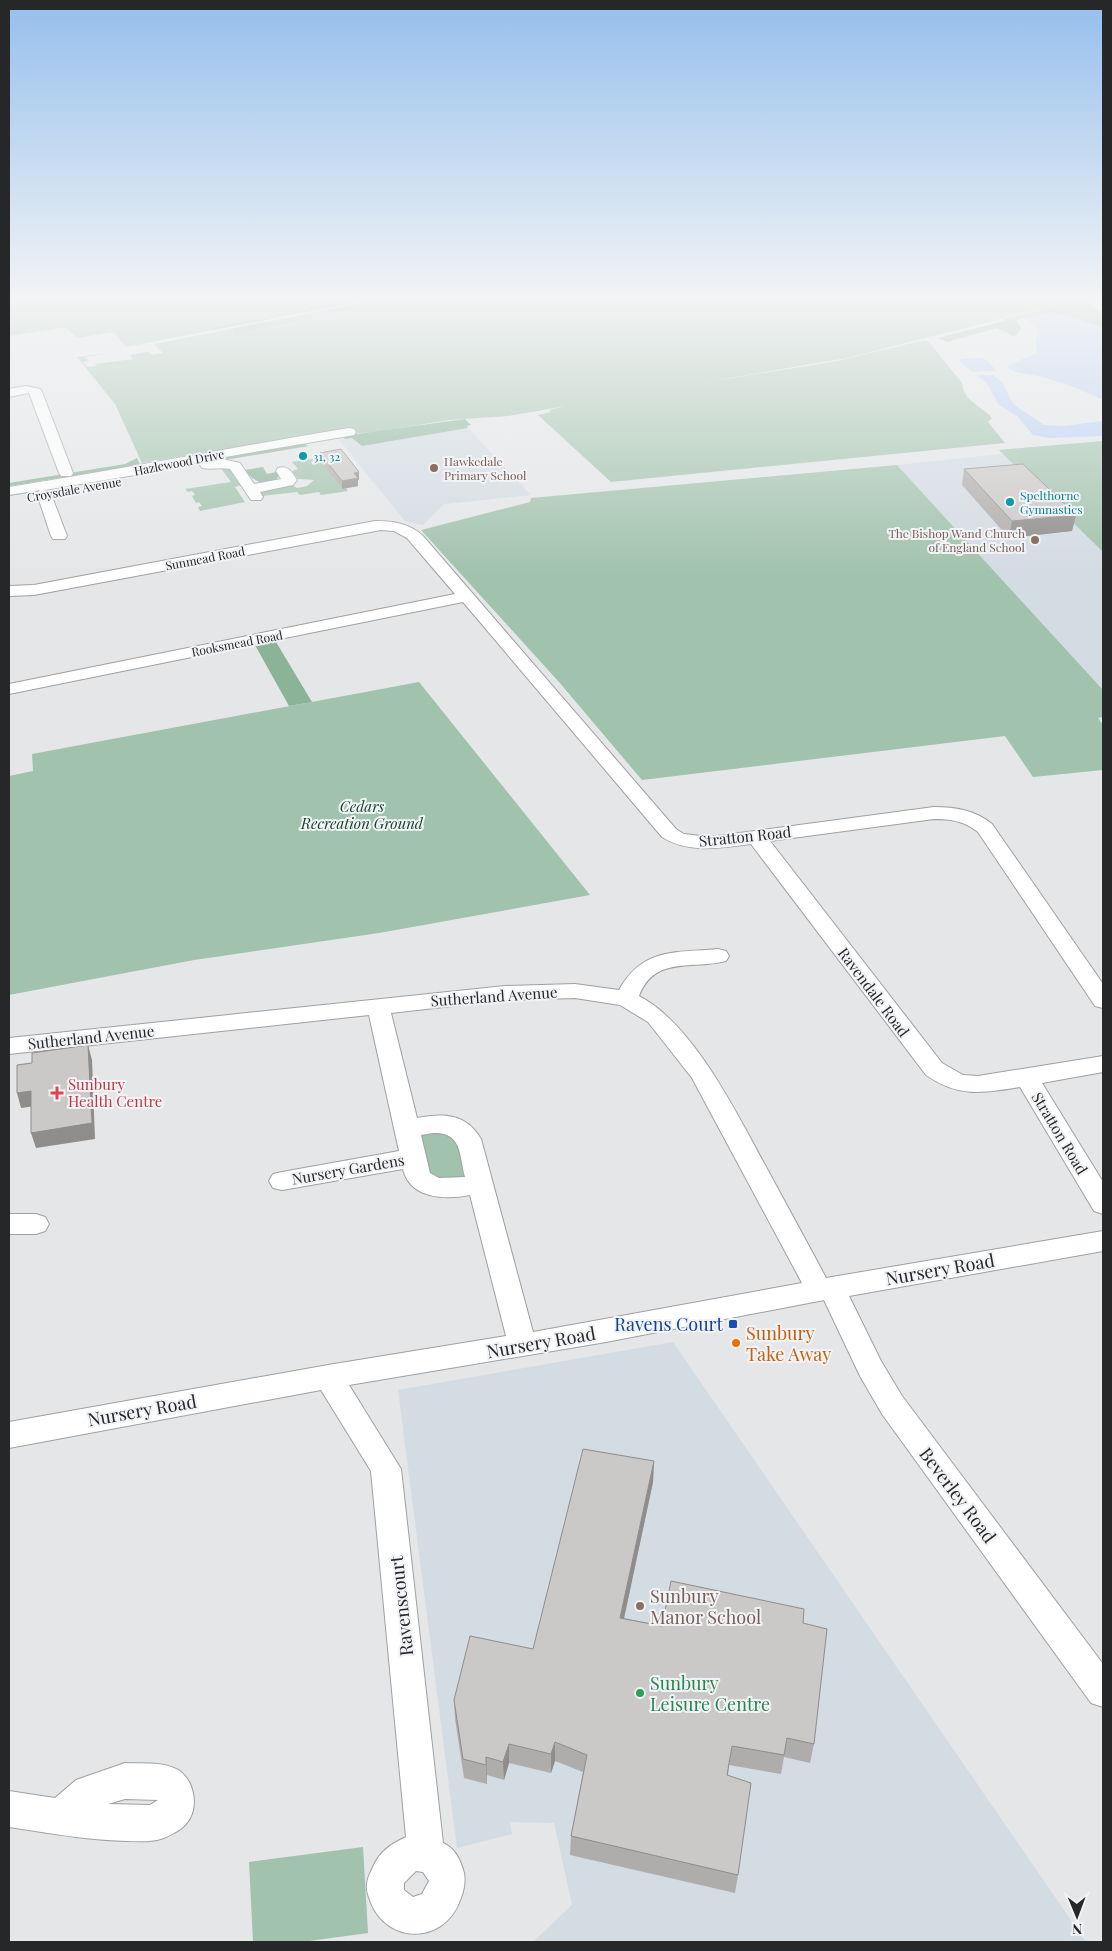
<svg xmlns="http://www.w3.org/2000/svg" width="1112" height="1951" font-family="'Playfair Display',serif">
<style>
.built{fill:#d3dbe3}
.green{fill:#a1c2ac}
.forest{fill:#8ab398}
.water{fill:#b9cff5}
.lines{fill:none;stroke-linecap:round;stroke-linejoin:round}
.minor-casing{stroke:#9ea0a2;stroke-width:2}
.minor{fill:#fff;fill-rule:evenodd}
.wall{fill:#afadab}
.shaded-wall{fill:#8e8d8b}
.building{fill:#cbc9c7;stroke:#8e8d8b}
.culture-dot{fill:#0f9aa8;stroke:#f1f3f6;stroke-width:2}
.education-dot{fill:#8d6e63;stroke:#f1f3f6;stroke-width:2}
.health-dot{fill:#e0444e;stroke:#f1f3f6;stroke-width:2}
.transit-dot{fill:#1a4fb4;stroke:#f1f3f6;stroke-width:2}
.food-dot{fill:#e8710a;stroke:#f1f3f6;stroke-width:2}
.leisure-dot{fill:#2e9e5b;stroke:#f1f3f6;stroke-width:2}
.labels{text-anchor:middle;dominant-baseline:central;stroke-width:4;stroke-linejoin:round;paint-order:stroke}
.far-culture-label{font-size:12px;fill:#0d838f;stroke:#f1f3f6;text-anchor:start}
.far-education-label{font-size:12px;fill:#785e54;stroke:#f1f3f6;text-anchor:start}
.far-street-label{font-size:12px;fill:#262728;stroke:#f1f3f6}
.park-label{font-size:15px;font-style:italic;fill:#134429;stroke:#f1f3f6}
.street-label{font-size:15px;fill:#262728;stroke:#f1f3f6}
.health-label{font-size:15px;fill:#be3a42;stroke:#f1f3f6;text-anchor:start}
.near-street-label{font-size:18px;fill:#262728;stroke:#f1f3f6}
.near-transit-label{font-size:18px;fill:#164399;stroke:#f1f3f6;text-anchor:end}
.near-food-label{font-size:18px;fill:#c56008;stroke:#f1f3f6;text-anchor:start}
.near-education-label{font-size:18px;fill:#785e54;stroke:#f1f3f6;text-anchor:start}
.near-leisure-label{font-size:18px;fill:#27864d;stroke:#f1f3f6;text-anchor:start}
</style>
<rect width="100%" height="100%" fill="#e4e6e8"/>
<g class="built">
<path d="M468 428 531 495 444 504 423 525 405 521 339 440 352 438 362 446Z"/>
<path d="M1103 441V690L897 465 1002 454 999 450Z"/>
<path d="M673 1342 1086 1942H533L572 1905 554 1823 510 1822 512 1834 457 1848 398 1390Z"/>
</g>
<g class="green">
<path d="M22 300H368L126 347 114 332 77 338 66 327 9 336V302Z"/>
<path d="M397 300H1065L1040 309 847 358 695 384 837 361 925 340 929 342 962 383C963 401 982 406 992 418L988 422 1005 443 611 482 538 415 551 412 549 410 566 406 508 416 449 420 382 431 350 434 337 430 142 463 115 404 77 357 108 353 85 357 89 361 83 362 87 367 96 366 95 364 133 359 130 355 148 352 152 355 163 353 154 344 230 329 236 334Z"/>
<path d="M1103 441V552L999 450Z"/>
<path d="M320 458 342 489 346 488 348 491 321 495 319 492 300 495 297 492 262 496 261 490 292 485 297 488 307 486 314 480 298 479 292 471 298 469 292 462Z"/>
<path d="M897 465 1103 690V717L1098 718 1103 725V770L1033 777 1005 736 642 780 559 682 421 530 530 502 531 498Z"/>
<path d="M220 467 232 468 241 485 235 487 245 502 200 511 198 507 202 506 199 502 196 503 192 496 195 495 192 491 188 492 185 489 231 482Z"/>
<path d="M419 682 590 895 379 933 194 960 9 995V776L33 771 32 754Z"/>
<path d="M442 1131 457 1135 466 1176 462 1181H430L418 1135Z"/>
<path d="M363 1847 368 1933 302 1942H253L249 1862Z"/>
</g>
<g class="forest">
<path d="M351 300H365L215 330 211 328Z"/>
<path d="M377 300H397L236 334 230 329Z"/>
<path d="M1067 300H1085L1103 313V327L1052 312 1016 320 1021 328 1017 335 1013 336 997 328 947 342 938 338 1004 321 1003 319 1041 310Z"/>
<path d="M465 419 471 425 467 426 468 428 362 446 352 438 345 439 342 436Z"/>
<path d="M302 443 309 446 9 496V493C107 478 204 460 302 443Z"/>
<path d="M137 458 140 465 9 486V483L125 464Z"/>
<path d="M263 467 267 474 276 472 279 476C268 490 253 481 245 470Z"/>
<path d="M276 641V642L312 702 289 706 255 645Z"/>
</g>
<g class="water">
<path d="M1053 312 1103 327V400C1082 390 1062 382 1039 376 1028 374 1018 374 1008 368L1009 365 1037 353 1036 340 1039 331 1036 326 1024 319Z"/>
<path d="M983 358 989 362 996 371 972 372 960 361 962 359Z"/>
<path d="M977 375H993L1002 382 1013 404 1044 425 1063 426 1103 421V436L1049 438 1033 435 1017 416 998 404 987 383Z"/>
</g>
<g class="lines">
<defs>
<g id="minor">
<path d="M26 386 40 389 42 392 73 473 71 476H61L59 473 29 393 9 397V389Z"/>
<path d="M349 428 354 429 356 432 354 435 172 466 141 474 45 490 51 494 67 536 65 539H53L51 536 37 494 40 490 9 495V487C123 469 235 447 349 428Z"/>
<path d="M222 459 240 463 254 484 281 479 276 471 278 468C288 465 292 472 297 480L293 485 260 492 263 497 261 500H251L230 469C220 467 211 470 202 468L200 465 202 462Z"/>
<path d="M375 521C393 521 409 523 423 536L676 829 684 834 710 837 934 807C955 807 975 810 992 824L1103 984V1008L1095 1006 978 832C964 821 951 819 934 819L770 841 942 1063 963 1075 978 1076 1103 1056V1072L1042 1083 1103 1182V1214L1094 1211 1020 1087C983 1093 959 1098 926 1075L751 844C721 848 689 854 662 837L463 602 9 694V684L455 594 407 538 394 531 381 530 34 595 9 596V586L34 585Z"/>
<path d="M718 949 726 951 729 956 726 961C692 970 655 955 639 996 693 1024 736 1112 765 1165 785 1202 806 1240 826 1278L1103 1231V1251L849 1296 881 1361 902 1396 1103 1664V1707L1091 1703 882 1414 860 1376 824 1300 606 1342 349 1385 401 1469 443 1843C455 1848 461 1861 464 1873 466 1884 463 1893 459 1903 442 1944 388 1944 371 1903 369 1897 366 1891 367 1885 367 1878 371 1872 373 1867 380 1851 391 1844 406 1837L371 1471 321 1390 9 1448V1422L328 1365 506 1336 470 1195C445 1200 410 1199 403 1169L282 1190 273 1188 269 1181 273 1174 282 1172 399 1151 369 1015 9 1054V1038L505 986 575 984 619 990C643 947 676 953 718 949ZM575 998 620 1005 648 1022 692 1078 802 1283 533 1332 481 1139C466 1113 443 1113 417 1118L391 1013 505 1000ZM433 1133C462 1132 459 1154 465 1177L439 1178 430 1173 421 1135ZM416 1871 423 1872 429 1881 422 1894 413 1897 404 1890V1883Z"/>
<path d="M9 1214H36L45 1217 49 1224 45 1231 36 1234H9Z"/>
<path d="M125 1763C142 1764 167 1761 181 1772 195 1784 199 1809 186 1824 180 1831 166 1838 157 1840 147 1842 136 1841 126 1841 87 1840 48 1833 9 1827V1791L55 1798 76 1780ZM125 1799 158 1800 150 1805 108 1804Z"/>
</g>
</defs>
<use href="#minor" class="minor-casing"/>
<use href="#minor" class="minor"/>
</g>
<g class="wall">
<path d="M320 453 359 480H358V486L342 489 321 461Z"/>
<path d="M964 469 1076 515 1072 531 1009 538 962 485Z"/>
<path d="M654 1461 653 1482 624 1618 662 1626 803 1623 814 1744 810 1763 784 1757 781 1774 729 1765 728 1776 738 1875 735 1893 570 1855 571 1836 583 1772 555 1761 551 1773 509 1763 504 1780 487 1775V1784L464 1778 455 1719 454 1700 533 1649Z"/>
</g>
<g class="shaded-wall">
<path d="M359 472V480H358V486L342 489V481L354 473Z"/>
<path d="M1076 515 1072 531 1009 538 1012 521Z"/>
<path d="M88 1045 92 1060 95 1139 36 1148 31 1133Z"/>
<path d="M31 1091 36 1106 21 1108 17 1093Z"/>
<path d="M654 1461 653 1482 620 1637V1618Z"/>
<path d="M555 1742V1761L551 1773V1754Z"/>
<path d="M509 1744V1763L504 1780 503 1762Z"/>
<path d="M486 1757 487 1775V1784L486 1765Z"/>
</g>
<g class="building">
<path d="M341 449 359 472 354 473 358 478 342 481 320 453Z"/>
<path d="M1023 464 1076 515 1012 521 964 469Z"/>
<path d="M88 1045 92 1123 31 1133V1091L17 1093V1065L32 1063V1053Z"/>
<path d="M583 1449 654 1461 620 1618 662 1626 671 1581 804 1609 803 1623 827 1629 814 1744 787 1738 784 1755 732 1746 727 1775 751 1783 738 1875 571 1836 587 1755 555 1742 551 1754 509 1744 503 1762 486 1757V1765L463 1759 454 1700 470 1636 533 1649Z"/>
</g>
<linearGradient id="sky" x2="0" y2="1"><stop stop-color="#95bfed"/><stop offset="0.52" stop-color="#f3f4f5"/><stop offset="1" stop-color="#f3f4f5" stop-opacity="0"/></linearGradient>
<rect width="1112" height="574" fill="url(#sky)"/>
<g class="culture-dot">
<circle cx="303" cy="456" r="5"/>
<circle cx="1010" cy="502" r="5"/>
</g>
<g class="education-dot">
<circle cx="434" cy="468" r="5"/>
<circle cx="1035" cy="540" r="5"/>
<circle cx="640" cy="1606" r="5"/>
</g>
<path class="health-dot" d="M54.5 1085.5h5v5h5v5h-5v5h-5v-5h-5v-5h5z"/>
<rect class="transit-dot" x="728" y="1319" width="10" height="10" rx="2.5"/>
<circle class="food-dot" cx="736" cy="1343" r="5"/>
<circle class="leisure-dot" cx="640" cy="1693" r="5"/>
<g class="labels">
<g class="far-culture-label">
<text x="313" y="456">31, 32</text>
<text x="1020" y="495">Spelthorne<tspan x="1020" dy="14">Gymnastics</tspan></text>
</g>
<g class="far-education-label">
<text x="444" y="461">Hawkedale<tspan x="444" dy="14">Primary School</tspan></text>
<text x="1025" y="533" text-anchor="end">The Bishop Wand Church<tspan x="1025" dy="14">of England School</tspan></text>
</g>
<g class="far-street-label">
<text transform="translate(179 462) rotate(-11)">Hazlewood Drive</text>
<text transform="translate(74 489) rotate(-10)">Croysdale Avenue</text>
<text transform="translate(205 558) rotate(-11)">Sunmead Road</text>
<text transform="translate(237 643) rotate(-11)">Rooksmead Road</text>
</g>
<g class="park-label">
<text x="362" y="806">Cedars<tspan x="362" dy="17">Recreation Ground</tspan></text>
</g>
<g class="street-label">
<text transform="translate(745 836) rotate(-6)">Stratton Road</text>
<text transform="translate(874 992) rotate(53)">Ravendale Road</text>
<text transform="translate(494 996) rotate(-4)">Sutherland Avenue</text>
<text transform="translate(91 1037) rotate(-6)">Sutherland Avenue</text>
<text transform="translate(1060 1133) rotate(59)">Stratton Road</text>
<text transform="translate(348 1169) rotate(-10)">Nursery Gardens</text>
</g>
<g class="health-label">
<text x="68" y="1084">Sunbury<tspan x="68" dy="17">Health Centre</tspan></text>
</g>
<g class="near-street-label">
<text transform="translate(940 1269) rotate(-10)">Nursery Road</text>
<text transform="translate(541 1342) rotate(-10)">Nursery Road</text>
<text transform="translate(142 1410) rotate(-10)">Nursery Road</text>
<text transform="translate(958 1495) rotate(53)">Beverley Road</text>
<text transform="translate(401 1606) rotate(-96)">Ravenscourt</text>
</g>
<g class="near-transit-label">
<text x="723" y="1324">Ravens Court</text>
</g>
<g class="near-food-label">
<text x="746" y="1333">Sunbury<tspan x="746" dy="21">Take Away</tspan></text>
</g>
<g class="near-education-label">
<text x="650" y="1596">Sunbury<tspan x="650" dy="21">Manor School</tspan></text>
</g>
<g class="near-leisure-label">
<text x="650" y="1683">Sunbury<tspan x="650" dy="21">Leisure Centre</tspan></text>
</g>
</g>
<rect width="1112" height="1951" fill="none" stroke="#262728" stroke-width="20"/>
<g transform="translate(1077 1916) rotate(179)" stroke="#f1f3f6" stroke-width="4" paint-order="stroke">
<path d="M0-4L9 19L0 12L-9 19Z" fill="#262728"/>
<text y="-8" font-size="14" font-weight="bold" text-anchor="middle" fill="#262728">N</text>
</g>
</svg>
